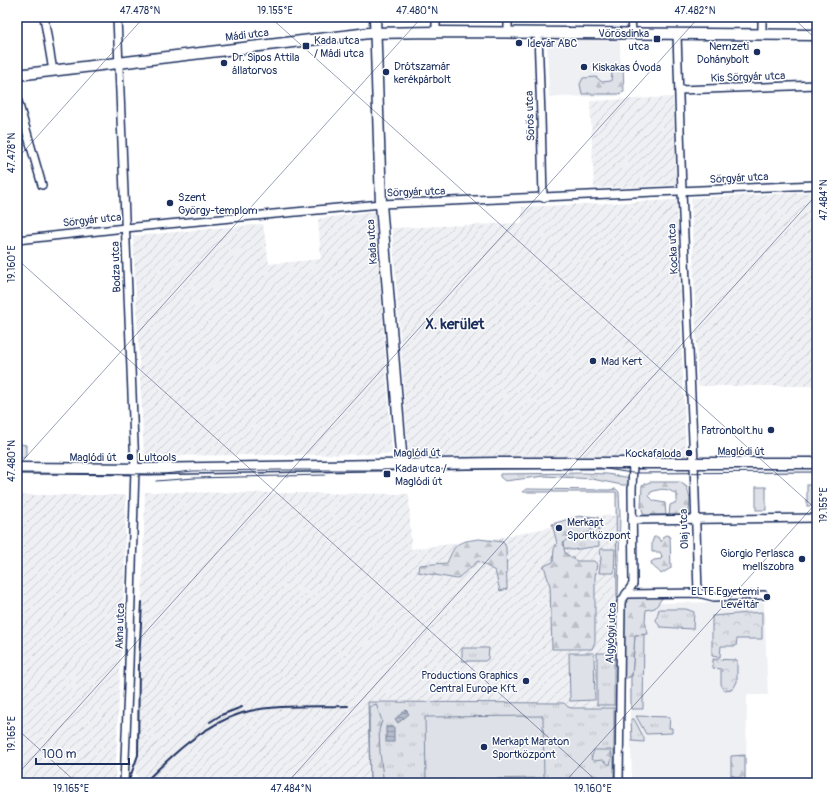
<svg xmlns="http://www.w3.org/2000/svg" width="834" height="800" font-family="Pangolin,sans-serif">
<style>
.built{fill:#eff0f4}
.industrial{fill:url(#industrial-furrows)}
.grass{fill:url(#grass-tufts);stroke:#7c88a2}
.forest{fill:url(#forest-firs);stroke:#7c88a2}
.park{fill:url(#park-crowns);stroke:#7c88a2}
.pitch{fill:#dee1e7;stroke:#7c88a2}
.water{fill:url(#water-rules);stroke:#77839f}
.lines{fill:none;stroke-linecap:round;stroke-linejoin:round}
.street-casing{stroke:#1b2f5e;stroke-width:10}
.secondary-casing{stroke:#1b2f5e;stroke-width:13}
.street{stroke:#fff;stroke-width:7}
.secondary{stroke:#fff;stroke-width:10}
.tram{stroke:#1b2f5e;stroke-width:1}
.rail{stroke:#1b2f5e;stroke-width:2}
.ticks{fill:none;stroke:#1b2f5e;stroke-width:1;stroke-opacity:0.45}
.poi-dot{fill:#1b2f5e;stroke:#fff;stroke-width:1.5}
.labels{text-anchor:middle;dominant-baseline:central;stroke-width:3;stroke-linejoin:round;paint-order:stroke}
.poi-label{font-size:11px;fill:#1b2f5e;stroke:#fff;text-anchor:start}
.street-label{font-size:11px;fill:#1b2f5e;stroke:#fff}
.district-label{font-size:15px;font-weight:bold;fill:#1b2f5e;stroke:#fff}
.neatline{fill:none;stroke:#1b2f5e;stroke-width:1.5}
.ticks-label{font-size:10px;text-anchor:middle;fill:#1b2f5e}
</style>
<defs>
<pattern id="industrial-furrows" width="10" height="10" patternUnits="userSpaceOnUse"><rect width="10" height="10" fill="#eff0f4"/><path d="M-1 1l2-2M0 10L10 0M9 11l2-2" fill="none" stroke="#ccced4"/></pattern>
<pattern id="grass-tufts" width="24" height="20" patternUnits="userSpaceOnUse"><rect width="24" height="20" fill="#dee1e7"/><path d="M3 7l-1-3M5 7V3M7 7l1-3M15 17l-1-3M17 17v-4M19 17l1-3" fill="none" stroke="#bec1c9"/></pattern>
<pattern id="forest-firs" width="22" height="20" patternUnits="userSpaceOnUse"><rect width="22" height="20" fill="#dee1e7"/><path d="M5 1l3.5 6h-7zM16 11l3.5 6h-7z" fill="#bec1c9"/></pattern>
<pattern id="park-crowns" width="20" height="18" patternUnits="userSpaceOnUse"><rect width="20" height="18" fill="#dee1e7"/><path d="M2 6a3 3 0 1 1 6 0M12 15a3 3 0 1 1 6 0" fill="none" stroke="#bec1c9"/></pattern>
<pattern id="water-rules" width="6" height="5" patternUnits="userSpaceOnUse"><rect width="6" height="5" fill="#b5bbca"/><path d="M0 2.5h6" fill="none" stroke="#9298a7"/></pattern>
</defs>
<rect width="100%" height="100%" fill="#fff"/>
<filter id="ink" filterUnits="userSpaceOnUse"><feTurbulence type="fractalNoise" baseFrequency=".025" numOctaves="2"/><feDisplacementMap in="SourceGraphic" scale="8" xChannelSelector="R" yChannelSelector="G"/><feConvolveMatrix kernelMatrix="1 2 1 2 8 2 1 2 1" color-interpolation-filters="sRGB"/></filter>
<g filter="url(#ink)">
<g class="built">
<path d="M547 39H620L621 96 549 97Z"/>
<path d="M764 602 768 695H747L746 783H632L627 603Z"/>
</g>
<g class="industrial">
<path d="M673 97 676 185 594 188 590 101Z"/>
<path d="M817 192V386H698L691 198Z"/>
<path d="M676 200 686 456 409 458 392 228 522 223V207Z"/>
<path d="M375 211 392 454 144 456 133 236 263 224 269 264 321 259 318 219Z"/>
<path d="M145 492 409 494 411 549 499 538 606 515 619 516 617 783H334V781L155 783 154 781 137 783V776L134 765 138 754Z"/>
<path d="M17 495H126L124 582 115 783H17Z"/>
</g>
<g class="grass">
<path d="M583 473 607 474 631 478V481L627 485H622L592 479 545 476 505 481 500 477V474Z"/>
<path d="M526 489 609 490 616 489 619 492 620 515 618 600 617 602 616 492H522Z"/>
<path d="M585 516 598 517 599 546 572 550 560 547 554 525Z"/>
<path d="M600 549H615L614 573H599L601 559Z"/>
<path d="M659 609H686L694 612 693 629 660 627 656 620Z"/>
<path d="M644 634 643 709H631V677L632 676 635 635Z"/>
<path d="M462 648H489L488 659 485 661H462Z"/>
<rect x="597" y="653" width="17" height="52"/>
<path d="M368 702 564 703 568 707 572 708H614V783H370Z"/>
<path d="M636 716 670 717 669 728H672V733L646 734Z"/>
<path d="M631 719H634L644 738V742L632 741Z"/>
<path d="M731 775 745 780V783H731Z"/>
</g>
<g class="forest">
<path d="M623 64 624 92 618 94H582L580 84 583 78 596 77 602 82 611 81 613 65Z"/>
<path d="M17 443 26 445V455L24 458H17Z"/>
<path d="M650 482H680L687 487 690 499 689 514 681 516H669L670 505 677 502V495C668 488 662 488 651 492L649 496 654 501 665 503 666 515H644L641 507 642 485Z"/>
<path d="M579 516 591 518V532L569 537 563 543 565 553 577 561H594L597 564 595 576V642L592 649H552L550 586 544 566 553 562 554 549 557 543 552 524Z"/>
<path d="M665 535 670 536 671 568 661 574C658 569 652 568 651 562L654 560 661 559 662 556 660 552H652V542L654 537H658L660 541H662L663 537Z"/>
<path d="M479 539 503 542 506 547 507 589 500 591 495 571 478 561 457 579 418 572 419 565 447 563C456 542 457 542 479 539Z"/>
<path d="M632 596 663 597 655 608 646 610 645 621 648 634 635 635 632 676 624 679 625 602Z"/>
<path d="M376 704 382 721 379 730 380 752 383 777 387 783H370L369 707Z"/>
<path d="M594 750H611L612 757 610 765 602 760 594 761 591 759Z"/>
<path d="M745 755V780L731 775V756Z"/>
</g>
<g class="park">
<path d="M762 612V639H737L736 646H721L720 657 712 656V616Z"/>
<path d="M713 659 737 660V682L733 689 724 690 721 684V669L713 668Z"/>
</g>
<g class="pitch">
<rect x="807" y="485" width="10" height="21"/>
<rect x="756" y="487" width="10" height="23"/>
<path d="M569 653H594L595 700 570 701Z"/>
<path d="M543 716 544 778 426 780 425 717Z"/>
</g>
<g class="water">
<path d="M406 710 409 714 398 723 395 719Z"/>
<rect x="386" y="727" width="8" height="15"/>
</g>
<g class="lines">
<defs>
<g id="street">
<path d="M44 17 53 71"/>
<path d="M117 17 135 469 129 664 124 783"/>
<path d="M436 17V32"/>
<path d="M508 17V33"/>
<path d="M631 17 632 33"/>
<path d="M762 17V34"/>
<path d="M538 33 541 117 543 198"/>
<path d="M677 34 682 192 694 463 698 593"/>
<path d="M679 90 817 85"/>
<path d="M17 98 42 185"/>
<path d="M17 240 125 228 381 204 817 185"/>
<path d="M632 520 817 518"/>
<path d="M626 594 698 593 714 597 764 595"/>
<path d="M619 783 621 602 633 584 632 490 633 464"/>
</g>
<g id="secondary">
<path d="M375 17 381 204 402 465"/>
<path d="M17 75 369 33 436 32 817 35"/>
<path d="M17 468 149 469 496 463H817"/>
</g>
</defs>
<use href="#street" class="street-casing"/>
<use href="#secondary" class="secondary-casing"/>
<use href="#street" class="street"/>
<use href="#secondary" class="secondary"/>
<g class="tram">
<path d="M17 473 164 474 193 471 280 470H390L600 468 632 473 817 472"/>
<path d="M156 481 195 478 325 475"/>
</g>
<g class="rail">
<path d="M210 722 221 715 242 707"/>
<path d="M128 783 138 755 139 663 142 602"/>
<path d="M144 783C172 755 203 725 242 713 273 704 316 707 348 706"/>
</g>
</g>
</g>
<path class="ticks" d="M270 17 817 510M792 17 817 40M17 159 144 17M17 259 599 783M17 467 422 17M17 729 77 783M17 775 699 17M287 783 817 194M564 783 817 502"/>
<g class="poi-dot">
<rect x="653" y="35" width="8" height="8" rx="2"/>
<circle cx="519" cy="43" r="4"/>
<rect x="302" y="42" width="8" height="8" rx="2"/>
<circle cx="757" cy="52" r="4"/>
<circle cx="224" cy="63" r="4"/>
<circle cx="584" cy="67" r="4"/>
<circle cx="386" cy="72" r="4"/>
<circle cx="170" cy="203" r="4"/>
<circle cx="593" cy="361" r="4"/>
<circle cx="771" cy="430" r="4"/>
<circle cx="689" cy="453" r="4"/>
<circle cx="130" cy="457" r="4"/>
<rect x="383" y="470" width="8" height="8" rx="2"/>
<circle cx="559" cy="528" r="4"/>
<circle cx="802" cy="559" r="4"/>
<circle cx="767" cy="597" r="4"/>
<circle cx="526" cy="681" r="4"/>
<circle cx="484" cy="747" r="4"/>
</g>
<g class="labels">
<g class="poi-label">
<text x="649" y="33" text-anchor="end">Vörösdinka<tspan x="649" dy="13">utca</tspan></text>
<text x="314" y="40">Kada utca<tspan x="314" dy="13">/ Mádi utca</tspan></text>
<text x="527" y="43">Idevár ABC</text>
<text x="749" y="46" text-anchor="end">Nemzeti<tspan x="749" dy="13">Dohánybolt</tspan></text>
<text x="232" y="57">Dr. Sipos Attila<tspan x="232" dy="13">állatorvos</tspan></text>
<text x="394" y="66">Drótszamár<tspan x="394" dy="13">kerékpárbolt</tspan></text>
<text x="592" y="67">Kiskakas Óvoda</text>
<text x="178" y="197">Szent<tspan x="178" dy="13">György-templom</tspan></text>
<text x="601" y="361">Mad Kert</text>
<text x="763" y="430" text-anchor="end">Patronbolt.hu</text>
<text x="681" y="453" text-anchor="end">Kockafaloda</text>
<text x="138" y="457">Lultools</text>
<text x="395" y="468">Kada utca /<tspan x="395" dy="13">Maglódi út</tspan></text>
<text x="567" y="522">Merkapt<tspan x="567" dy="13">Sportközpont</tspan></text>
<text x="794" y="553" text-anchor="end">Giorgio Perlasca<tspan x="794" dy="13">mellszobra</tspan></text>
<text x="759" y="591" text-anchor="end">ELTE Egyetemi<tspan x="759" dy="13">Levéltár</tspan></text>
<text x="518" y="675" text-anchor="end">Productions Graphics<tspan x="518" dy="13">Central Europe Kft.</tspan></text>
<text x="492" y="741">Merkapt Maraton<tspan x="492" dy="13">Sportközpont</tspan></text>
</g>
<g class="street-label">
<text transform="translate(247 35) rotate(-7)">Mádi utca</text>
<text transform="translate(748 77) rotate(-2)">Kis Sörgyár utca</text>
<text transform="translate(530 116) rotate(-92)">Sörös utca</text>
<text transform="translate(739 178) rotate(-3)">Sörgyár utca</text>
<text transform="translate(416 192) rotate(-2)">Sörgyár utca</text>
<text transform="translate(92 220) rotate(-6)">Sörgyár utca</text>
<text transform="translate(372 242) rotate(-94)">Kada utca</text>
<text transform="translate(673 249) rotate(-93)">Kocka utca</text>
<text transform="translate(116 267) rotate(-92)">Bodza utca</text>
<text x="741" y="451">Maglódi út</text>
<text transform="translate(417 453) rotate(-1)">Maglódi út</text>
<text x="93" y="457">Maglódi út</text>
<text transform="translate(684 529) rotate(-92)">Olaj utca</text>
<text transform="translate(120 626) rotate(-88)">Akna utca</text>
<text transform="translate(611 633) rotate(-87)">Algyógyi utca</text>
</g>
<g class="district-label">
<text x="455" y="324">X. kerület</text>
</g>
</g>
<rect width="834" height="800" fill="none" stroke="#fff" stroke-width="44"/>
<path d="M36 758v6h93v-6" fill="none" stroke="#1b2f5e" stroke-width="2"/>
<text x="42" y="758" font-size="12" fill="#1b2f5e" stroke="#ffffff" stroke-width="3" paint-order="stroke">100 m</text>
<rect x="22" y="22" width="790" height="756" class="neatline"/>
<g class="ticks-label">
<text x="140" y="14">47.478°N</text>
<text x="275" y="14">19.155°E</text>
<text x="417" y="14">47.480°N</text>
<text x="695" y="14">47.482°N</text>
<text transform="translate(11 153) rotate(-90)" y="4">47.478°N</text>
<text transform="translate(823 200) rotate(-90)" y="4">47.484°N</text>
<text transform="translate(11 264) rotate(-90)" y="4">19.160°E</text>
<text transform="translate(11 461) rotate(-90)" y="4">47.480°N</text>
<text transform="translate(823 505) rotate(-90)" y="4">19.155°E</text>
<text transform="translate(11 734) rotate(-90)" y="4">19.165°E</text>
<text x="71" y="792">19.165°E</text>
<text x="291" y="792">47.484°N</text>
<text x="593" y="792">19.160°E</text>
</g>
</svg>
